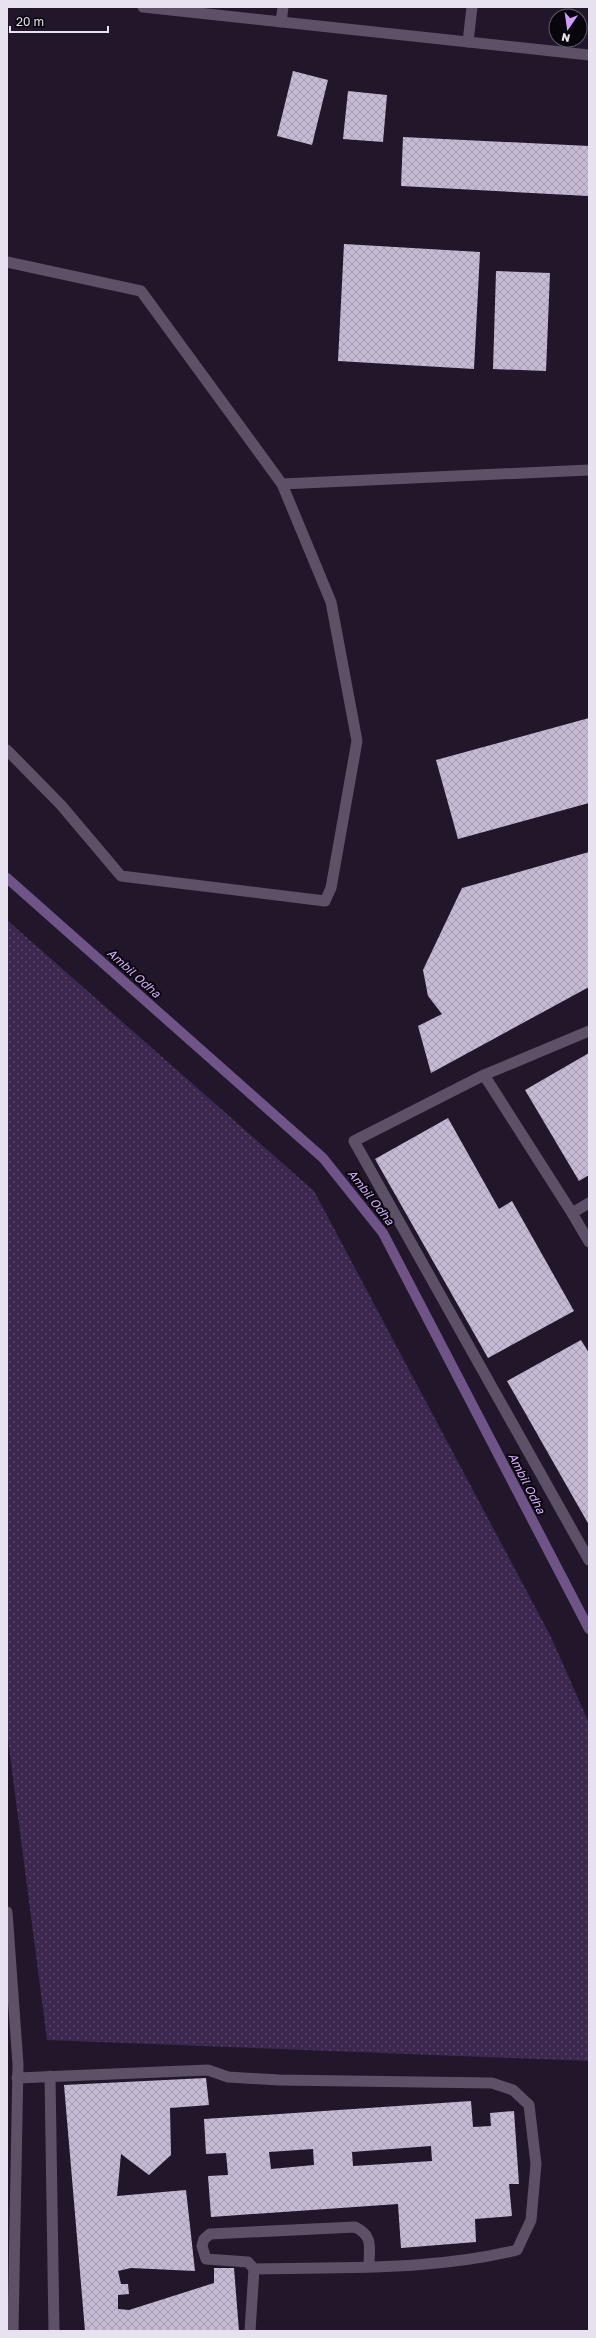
<svg xmlns="http://www.w3.org/2000/svg" width="596" height="2338" font-family="'Golos Text',sans-serif">
<style>
.grass{fill:url(#grass-dots)}
.lines{fill:none;stroke-linecap:round;stroke-linejoin:round}
.stream{stroke:#6f5487;stroke-width:10}
.building{fill:url(#building-cross-hatch);fill-rule:evenodd}
.service{stroke:#5c5167;stroke-width:11}
.minor{stroke:#5c5167;stroke-width:11}
.tertiary{stroke:#5c5167;stroke-width:11}
.labels{text-anchor:middle;dominant-baseline:central;stroke-width:4;stroke-linejoin:round;paint-order:stroke}
.water-label{font-size:12px;font-style:italic;fill:#d6aefc;stroke:#08050c}
</style>
<defs>
<pattern id="grass-dots" width="8" height="8" patternUnits="userSpaceOnUse"><rect width="8" height="8" fill="#3c274e"/><path d="M2 2h.1M6 6h.1" fill="none" stroke="#584668" stroke-width="1.8" stroke-linecap="round"/></pattern>
<pattern id="building-cross-hatch" width="8" height="8" patternUnits="userSpaceOnUse"><rect width="8" height="8" fill="#c6b9d4"/><path d="M0 0l8 8M0 8l8-8" fill="none" stroke="#a69cb1"/></pattern>
</defs>
<rect width="100%" height="100%" fill="#21162a"/>
<path class="grass" d="M7 920 314 1191 551 1637 589 1723V2061L47 2040 7 1732Z"/>
<g class="lines">
<path class="stream" d="M7 878 323 1158 383 1233 589 1629"/>
</g>
<g class="building">
<path d="M293 71 328 80 312 145 277 136Z"/>
<path d="M348 91 387 95 383 142 343 139Z"/>
<path d="M403 137 589 146 588 196 401 186Z"/>
<path d="M344 244 480 252 474 369 338 361Z"/>
<path d="M496 271 550 273 546 371 493 369Z"/>
<path d="M589 718V803L458 839 436 760Z"/>
<path d="M589 852V987L431 1073 418 1026 442 1014 428 996 423 970 462 888Z"/>
<path d="M589 1053V1175L579 1181 525 1090Z"/>
<path d="M448 1118 499 1209 512 1201 574 1311 488 1358 375 1159Z"/>
<path d="M581 1340 589 1353V1525L507 1381Z"/>
<path d="M206 2078 209 2105 170 2108 171 2155 149 2175 121 2154 117 2196 186 2190 195 2271 131 2268 118 2271 121 2284H128L129 2294 118 2295V2309L129 2310 214 2283V2268H234L239 2331H85L64 2085Z"/>
<path d="M471 2101 473 2127 491 2126 490 2113 514 2111 519 2184H509L512 2216 475 2219 476 2242 401 2248 398 2204 211 2217 208 2176 228 2175 226 2153 206 2154 204 2119ZM431 2146 432 2161 353 2166 352 2152ZM313 2149 314 2165 271 2169 269 2152Z"/>
</g>
<g class="lines">
<g class="service">
<path d="M7 262 141 291 282 484 331 602 357 741 331 888 325 901 121 876 61 805 7 750"/>
<path d="M282 484 589 470"/>
<path d="M589 1031 484 1075 572 1213 589 1203"/>
<path d="M484 1075 354 1141 589 1560"/>
<path d="M572 1213 589 1242"/>
<path d="M50 2076 54 2331"/>
<path d="M17 2078 208 2070 228 2077 279 2080 492 2083 513 2090 529 2105 536 2164 531 2220 517 2250C432 2271 341 2267 254 2269L250 2331"/>
<path d="M254 2269 248 2262 206 2259 202 2246 204 2239 210 2234 355 2227C374 2236 369 2248 369 2266"/>
</g>
<g class="minor">
<path d="M143 7 589 55"/>
<path d="M281 22 283 7"/>
<path d="M468 42 472 7"/>
</g>
<path class="tertiary" d="M7 1912 18 2064 13 2331"/>
</g>
<g class="labels">
<g class="water-label">
<text transform="translate(134 973) rotate(42)">Ambil Odha</text>
<text transform="translate(371 1197) rotate(52)">Ambil Odha</text>
<text transform="translate(527 1483) rotate(63)">Ambil Odha</text>
</g>
</g>
<rect width="596" height="2338" fill="none" stroke="#e8e1ef" stroke-width="16"/>
<g transform="translate(568 28) rotate(193)"><circle r="19" fill="#08050c" stroke="#625d67"/>
<path d="M0-3L7 15L0 10L-7 15Z" fill="#d09dff"/>
<text y="-6" font-size="11" font-weight="bold" text-anchor="middle" fill="#e8e1ef">N</text>
</g>
<path d="M10 26v6h98v-6" fill="none" stroke="#e8e1ef" stroke-width="2"/>
<text x="16" y="26" font-size="12" fill="#e8e1ef" stroke="#08050c" stroke-width="3" paint-order="stroke">20 m</text>
</svg>
